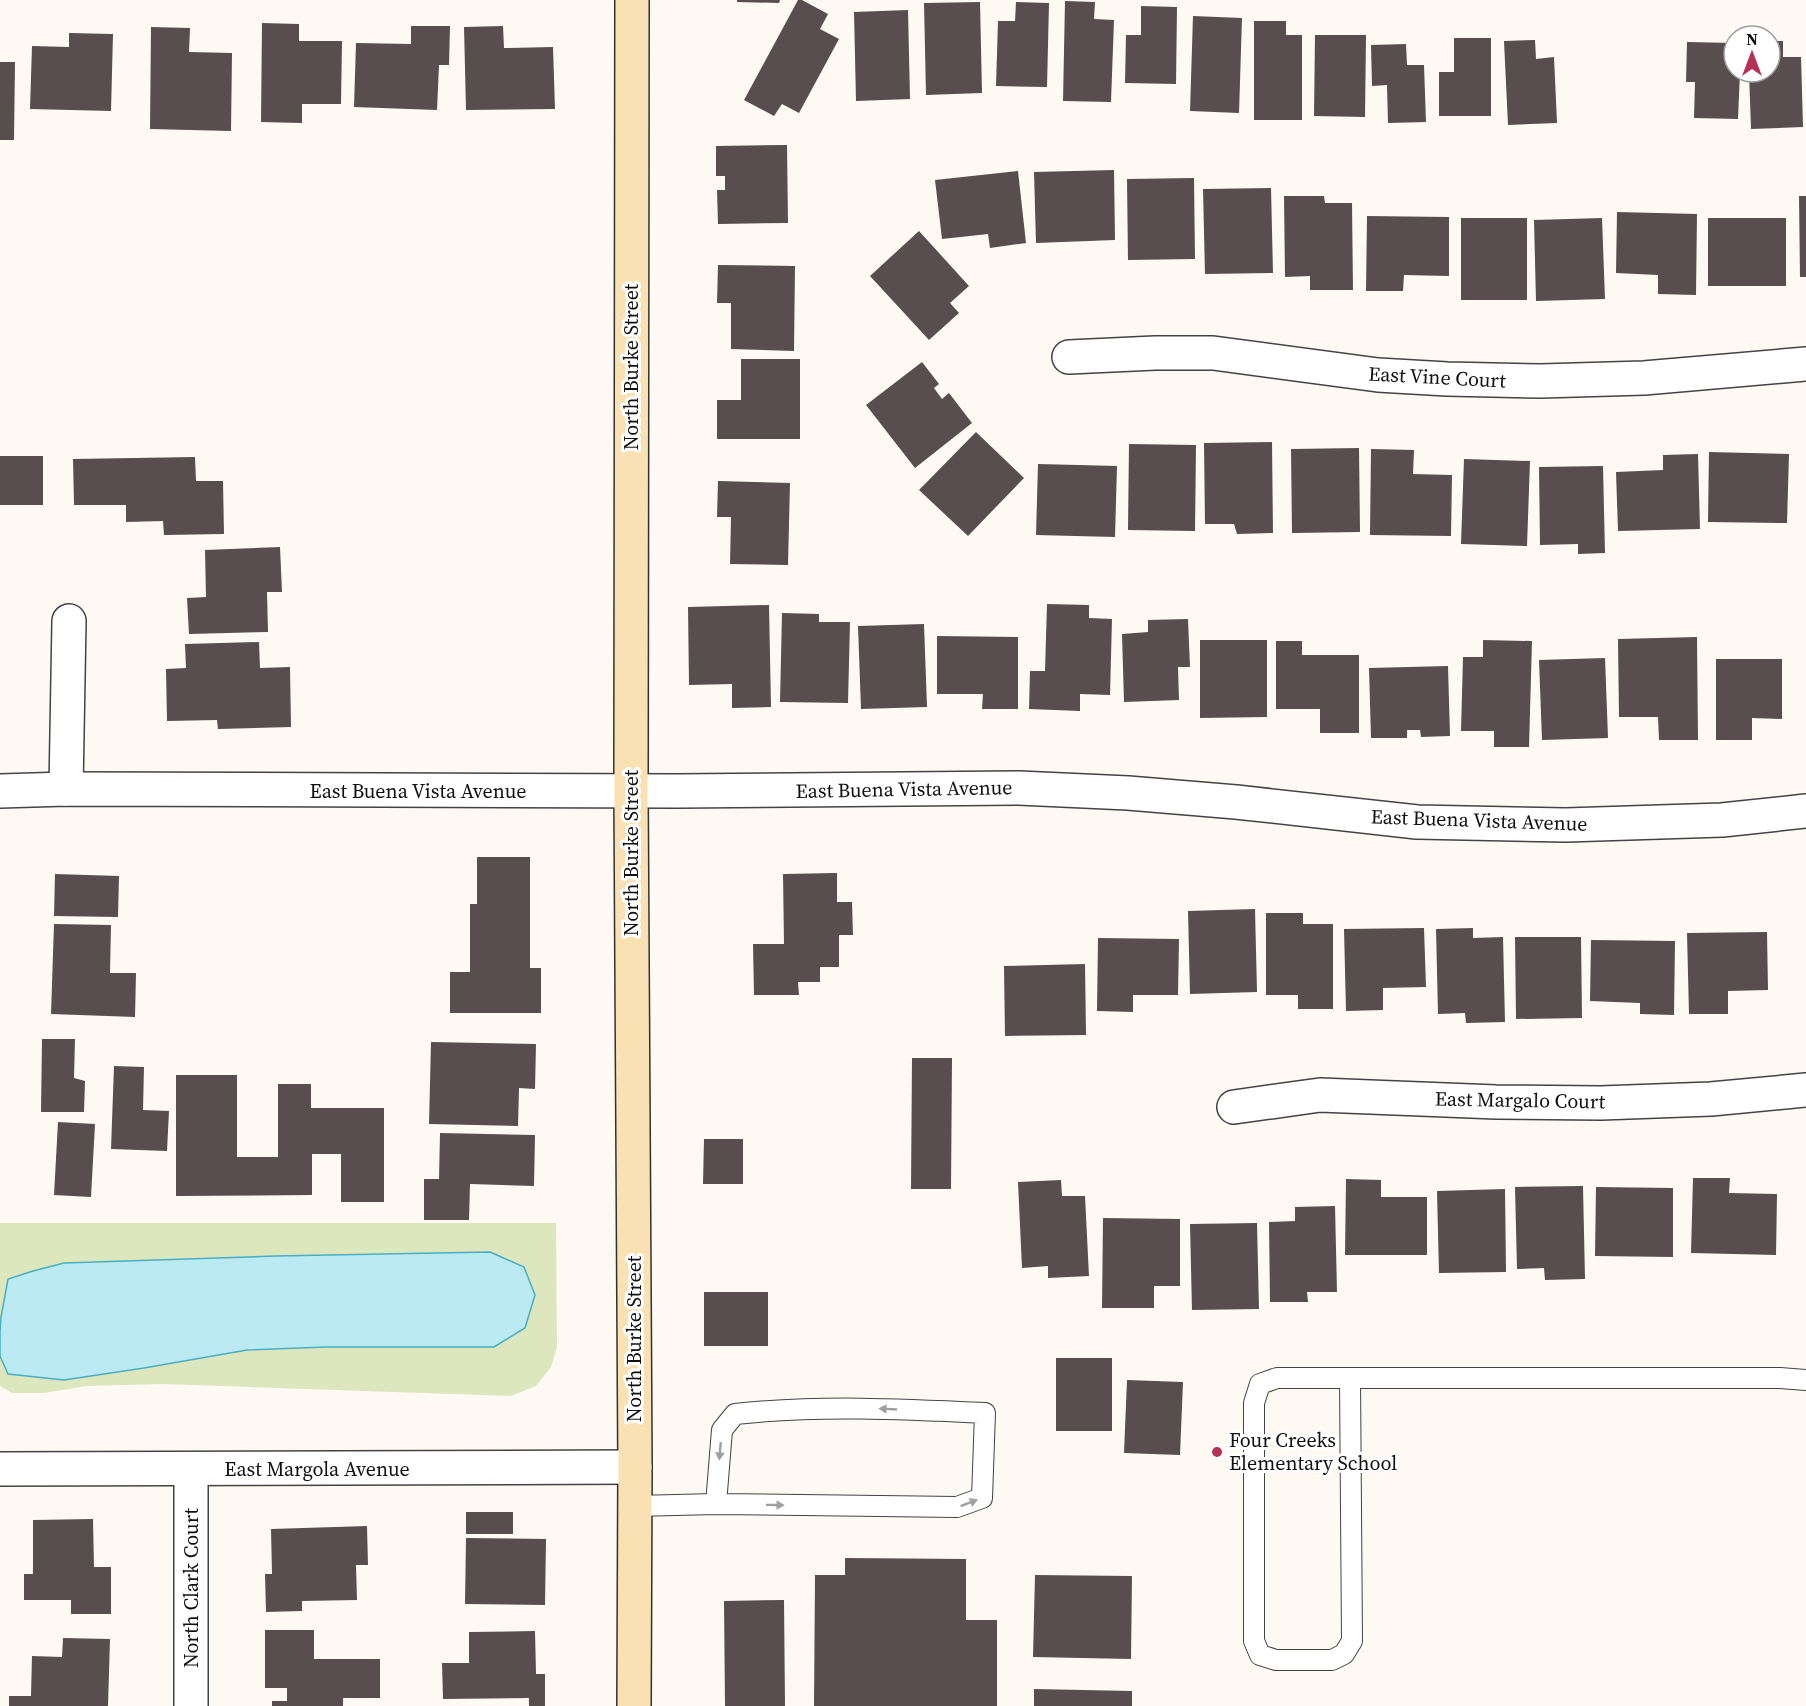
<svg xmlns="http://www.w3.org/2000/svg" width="1806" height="1706" font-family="'Source Serif 4',serif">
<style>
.green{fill:#dde7be}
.water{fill:#bbeaf2;stroke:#48afc3;stroke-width:1.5}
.building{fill:#574e4d}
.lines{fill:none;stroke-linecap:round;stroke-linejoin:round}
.lane-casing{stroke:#434343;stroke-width:22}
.street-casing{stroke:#434343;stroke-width:36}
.secondary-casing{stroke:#323232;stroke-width:36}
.lane{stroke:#fff;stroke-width:20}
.street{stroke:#fff;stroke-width:33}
.secondary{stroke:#f9e1b3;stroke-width:33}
.oneway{fill:#9f9f9f}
.poi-dot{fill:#b53257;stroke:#fff;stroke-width:2}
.labels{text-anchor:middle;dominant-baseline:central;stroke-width:6;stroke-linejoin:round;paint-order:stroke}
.street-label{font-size:20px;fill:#101010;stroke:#fff}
.poi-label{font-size:20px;fill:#101010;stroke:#fff;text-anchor:start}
</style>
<rect width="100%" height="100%" fill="#fef9f3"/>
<path class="green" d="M0 1223H556L557 1347 551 1367 536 1386 511 1396 163 1384 87 1386 44 1393H12L0 1386Z"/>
<path class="water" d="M490 1252 524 1267 535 1295 525 1328 494 1347H326L247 1350 144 1368 64 1380 8 1374 0 1356V1332L1 1317 8 1279 33 1271 64 1263 276 1256Z"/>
<g class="building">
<path d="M737 0H780L779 3 737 2Z"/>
<path d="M798 0H802L828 14 820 29 839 39 799 113 782 104 774 116 744 100Z"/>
<path d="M1065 1 1095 2 1094 19 1114 20 1111 102 1063 101Z"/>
<path d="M980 2 982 93 926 95 924 3Z"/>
<path d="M1016 2 1049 3 1047 87 996 86 998 21H1015Z"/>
<path d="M1141 6 1177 7 1176 84 1125 83 1126 35H1141Z"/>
<path d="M908 10 910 99 856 101 854 12Z"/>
<path d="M1193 16 1242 18 1239 113 1190 111Z"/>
<path d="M1254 21H1286V35H1302V120H1254Z"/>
<path d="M262 23 299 24V41H342L341 104H302V123L261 122Z"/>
<path d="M411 26H450L449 65H439L437 110 354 107 356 43 411 44Z"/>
<path d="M503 26 504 48 553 47 555 109 466 110 464 27Z"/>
<path d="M151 27 190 28 189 52 232 53 231 131 150 129Z"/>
<path d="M69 33 113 34 111 111 30 109 32 46 69 47Z"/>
<path d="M1315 35H1366L1365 117 1314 116Z"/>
<path d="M1454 38H1491V116H1439V72H1454Z"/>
<path d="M1535 40 1536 59 1554 57 1557 123 1508 125 1504 41Z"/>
<path d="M1770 41H1783V57H1801L1803 127 1751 129 1749 72H1770Z"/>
<path d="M1687 42 1734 43V72H1740L1738 119 1694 118 1695 82H1686Z"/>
<path d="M1406 44 1407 65H1424L1426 122 1388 123 1387 85 1372 86 1371 45Z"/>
<path d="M0 62H15L14 140H0Z"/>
<path d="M787 145 788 223 718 224 717 190H725V176H716V146Z"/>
<path d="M1114 170 1115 240 1036 243 1034 172Z"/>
<path d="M1018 171 1026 243 990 248 988 234 942 239 935 180Z"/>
<path d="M1194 178 1195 259 1128 260 1127 179Z"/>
<path d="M1271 188 1273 273 1205 274 1203 189Z"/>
<path d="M1284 196H1324L1325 203H1352L1353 290H1310V276L1285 277Z"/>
<path d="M1799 196H1806V277H1800Z"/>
<path d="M1617 212 1697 214 1696 295 1658 294V275L1616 273Z"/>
<path d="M1367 216 1449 217V276L1404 275 1403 291H1366Z"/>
<rect x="1461" y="218" width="66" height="82"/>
<path d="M1602 218 1605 299 1536 301 1534 220Z"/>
<rect x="1708" y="218" width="78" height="68"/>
<path d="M919 231 969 286 950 303 959 313 929 340 870 276Z"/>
<path d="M718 265 795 266 794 351 731 349V303H717Z"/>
<path d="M741 359H800V439H717V400H741Z"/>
<path d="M922 362 939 384 934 388 942 399 949 393 972 423 915 468 866 405Z"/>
<path d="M976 432 1024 478 968 536 919 490Z"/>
<path d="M1272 442 1273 533 1237 534 1234 524H1205L1204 443Z"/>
<path d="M1129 444 1196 445 1195 531 1128 530Z"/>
<path d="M1359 448 1360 532 1292 533 1291 449Z"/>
<path d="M1371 449 1414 450 1413 474 1452 475 1451 536 1370 535Z"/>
<path d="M1709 452 1789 454 1787 523 1708 522Z"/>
<path d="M1698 454 1700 529 1618 531 1616 472 1663 470V455Z"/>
<rect x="0" y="456" width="43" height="49"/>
<path d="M195 457 196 481H223L224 534 164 535 163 521 126 522V505H74L73 459Z"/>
<path d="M1464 459 1530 461 1527 546 1461 544Z"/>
<path d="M1038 464 1117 466 1115 537 1036 535Z"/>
<path d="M1603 466 1605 553 1578 554V544L1540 545 1539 467Z"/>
<path d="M718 481 790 483 788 565 730 564 731 517H717Z"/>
<path d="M280 547 282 592H267L268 632 189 634 187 598 206 597 205 550Z"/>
<path d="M1047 604 1089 605V618L1112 619 1110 695 1080 694V711L1029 709 1030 671H1045Z"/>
<path d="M769 605 771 707 732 708V684L689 685 688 607Z"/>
<path d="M782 613 819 614V622H850L848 703 780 702Z"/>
<path d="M1188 619 1190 667H1178L1179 700 1124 702 1122 634 1148 632V620Z"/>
<path d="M924 624 927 707 861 709 858 626Z"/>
<path d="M937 636 1018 637V709H982L983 694H937Z"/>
<path d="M1697 637 1698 740H1659L1658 717H1619L1618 639Z"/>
<path d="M1200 640H1267V717L1200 718Z"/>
<path d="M1483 640 1532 641 1529 747H1494V731H1461L1463 657H1483Z"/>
<path d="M1276 641H1302V655H1359V733H1320V709H1276Z"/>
<path d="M259 642 260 668 290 667 291 727 218 729 217 720 167 721 166 669 186 668 185 644Z"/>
<path d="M1605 658 1608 738 1542 740 1539 660Z"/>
<path d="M1716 659H1782V719L1752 718V740H1716Z"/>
<path d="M1448 666 1450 736 1421 737 1420 730H1407V738H1371L1369 668Z"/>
<path d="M477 857H530V968H541V1013H450V972H470V904H477Z"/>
<path d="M837 873V902H852L853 935H839V967H820V982H798L799 995H754L753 944H784L783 874Z"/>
<path d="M55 874 119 876 118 917 54 916Z"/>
<path d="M1255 909 1257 992 1190 994 1188 911Z"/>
<path d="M1266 913H1303V924H1333V1009H1298V995H1266Z"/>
<path d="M54 924 111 925 110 973H136L135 1017 51 1014Z"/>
<path d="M1424 928 1426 987 1383 988V1010L1346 1011 1344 929Z"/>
<path d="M1473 928V938L1503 937 1505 1022 1466 1023 1465 1013 1438 1014 1436 929Z"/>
<path d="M1767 932 1768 990 1728 991V1014H1689L1687 933Z"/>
<path d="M1515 937H1581L1582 1018 1516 1019Z"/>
<path d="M1098 938 1179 939 1178 995H1133V1012L1097 1011Z"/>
<path d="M1591 940 1675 941 1674 1015 1640 1014V1003L1590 1001Z"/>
<path d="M1085 964 1086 1035 1005 1036 1004 966Z"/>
<path d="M42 1039H75L74 1078 85 1081 84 1112H41Z"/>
<path d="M431 1042 536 1044 535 1089 519 1088 518 1126 429 1124Z"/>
<path d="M912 1058H952L951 1189H911Z"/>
<path d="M114 1066 144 1067 143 1110 169 1111 167 1151 111 1149Z"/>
<path d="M176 1075H237V1157H278V1084H311V1108H384V1202H341V1154H312V1195L176 1196Z"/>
<path d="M58 1122 95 1124 91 1197 54 1195Z"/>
<path d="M440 1133 535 1135 534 1186 470 1184 469 1220H424V1179H439Z"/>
<path d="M704 1139H743V1184H703Z"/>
<path d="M1693 1178H1730L1729 1193 1777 1194 1776 1255 1691 1253Z"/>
<path d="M1346 1179 1381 1180V1197H1427V1255H1345Z"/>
<path d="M1061 1180 1062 1196H1085L1089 1276 1048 1278V1266L1022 1268 1018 1182Z"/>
<path d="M1583 1186 1585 1279 1545 1280 1544 1268 1517 1269 1515 1187Z"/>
<path d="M1596 1187 1673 1188V1257L1595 1256Z"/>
<path d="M1505 1189 1506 1272 1439 1273 1437 1191Z"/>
<path d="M1335 1206 1337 1292H1307L1308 1302H1270L1269 1222 1295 1221V1207Z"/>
<path d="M1103 1218 1180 1219V1286H1154V1308H1102Z"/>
<path d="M1257 1223 1259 1309 1192 1310 1190 1224Z"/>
<rect x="704" y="1292" width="64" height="54"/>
<rect x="1056" y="1358" width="56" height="73"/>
<path d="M1127 1380 1183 1382 1180 1455 1124 1453Z"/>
<rect x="466" y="1512" width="47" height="22"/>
<path d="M93 1519 94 1567H111V1614H71V1600H24V1574H33V1520Z"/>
<path d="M367 1526 368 1565H356L357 1600 302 1601V1611L266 1612 265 1574H272L271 1529Z"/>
<path d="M466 1538 546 1539 545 1605 465 1604Z"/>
<path d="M845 1558 966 1559V1620H997V1706H814L815 1575H845Z"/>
<path d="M1035 1575 1132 1576 1131 1659 1033 1657Z"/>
<path d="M784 1600 785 1706H725L724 1601Z"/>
<path d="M265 1630H314V1659H380V1698H343V1706H272V1701H287V1688H265Z"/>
<path d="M535 1631 536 1674H545V1706H529V1698L443 1699 442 1663H469V1632Z"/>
<path d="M63 1638 110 1639 108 1706H9V1696H31L32 1656 62 1657Z"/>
<path d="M1034 1689 1132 1691V1706H1034Z"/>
</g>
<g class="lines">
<defs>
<g id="lane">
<path d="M1350 1378 1352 1641 1344 1654 1332 1660H1276L1260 1655 1254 1641V1403L1260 1384 1277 1378H1780L1806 1380"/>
<path d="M635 1506 716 1504 957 1507 982 1498 985 1413C902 1409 818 1405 735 1414L722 1430 716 1504"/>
</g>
<g id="street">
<path d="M1069 357 1155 353H1213L1378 375 1447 379 1541 381 1644 378 1806 364"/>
<path d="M66 789 69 621"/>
<path d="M0 791 66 789 678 791 1019 788 1128 793 1236 802 1417 822 1566 825 1722 820 1806 811"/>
<path d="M1234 1107 1320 1095 1496 1102 1601 1103 1711 1099 1806 1090"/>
<path d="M0 1469 635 1467"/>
<path d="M191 1470V1706"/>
</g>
<path id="secondary" d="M632 0 631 791 635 1467 634 1706"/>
</defs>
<use href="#lane" class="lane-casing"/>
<use href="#street" class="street-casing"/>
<use href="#secondary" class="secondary-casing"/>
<use href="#lane" class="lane"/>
<use href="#street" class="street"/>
<use href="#secondary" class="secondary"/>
</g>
<defs><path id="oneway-solid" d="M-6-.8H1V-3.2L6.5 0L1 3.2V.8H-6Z" transform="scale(1.5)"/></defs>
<g class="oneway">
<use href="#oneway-solid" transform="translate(888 1409) rotate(-177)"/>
<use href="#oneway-solid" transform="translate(720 1451) rotate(95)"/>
<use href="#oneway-solid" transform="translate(969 1503) rotate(-21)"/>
<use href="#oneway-solid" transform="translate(775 1505) rotate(1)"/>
</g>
<circle class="poi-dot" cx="1217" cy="1452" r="6"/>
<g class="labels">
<g class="street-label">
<text transform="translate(631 367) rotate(-90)">North Burke Street</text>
<text transform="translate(1437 377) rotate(3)">East Vine Court</text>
<text transform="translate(904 789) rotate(-1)">East Buena Vista Avenue</text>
<text x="418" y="791">East Buena Vista Avenue</text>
<text transform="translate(1479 820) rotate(2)">East Buena Vista Avenue</text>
<text transform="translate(631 853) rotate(-90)">North Burke Street</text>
<text transform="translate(1520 1100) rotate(1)">East Margalo Court</text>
<text transform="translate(634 1339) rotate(-90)">North Burke Street</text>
<text x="317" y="1469">East Margola Avenue</text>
<text transform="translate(191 1588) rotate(-90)">North Clark Court</text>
</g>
<g class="poi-label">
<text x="1229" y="1440">Four Creeks<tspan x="1229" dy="23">Elementary School</tspan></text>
</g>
</g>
<g transform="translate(1752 54)"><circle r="28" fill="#ffffff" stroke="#9f9f9f" stroke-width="1.5"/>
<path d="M0-4.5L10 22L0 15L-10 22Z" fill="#b53257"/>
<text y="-9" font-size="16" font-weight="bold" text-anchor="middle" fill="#101010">N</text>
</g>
</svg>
